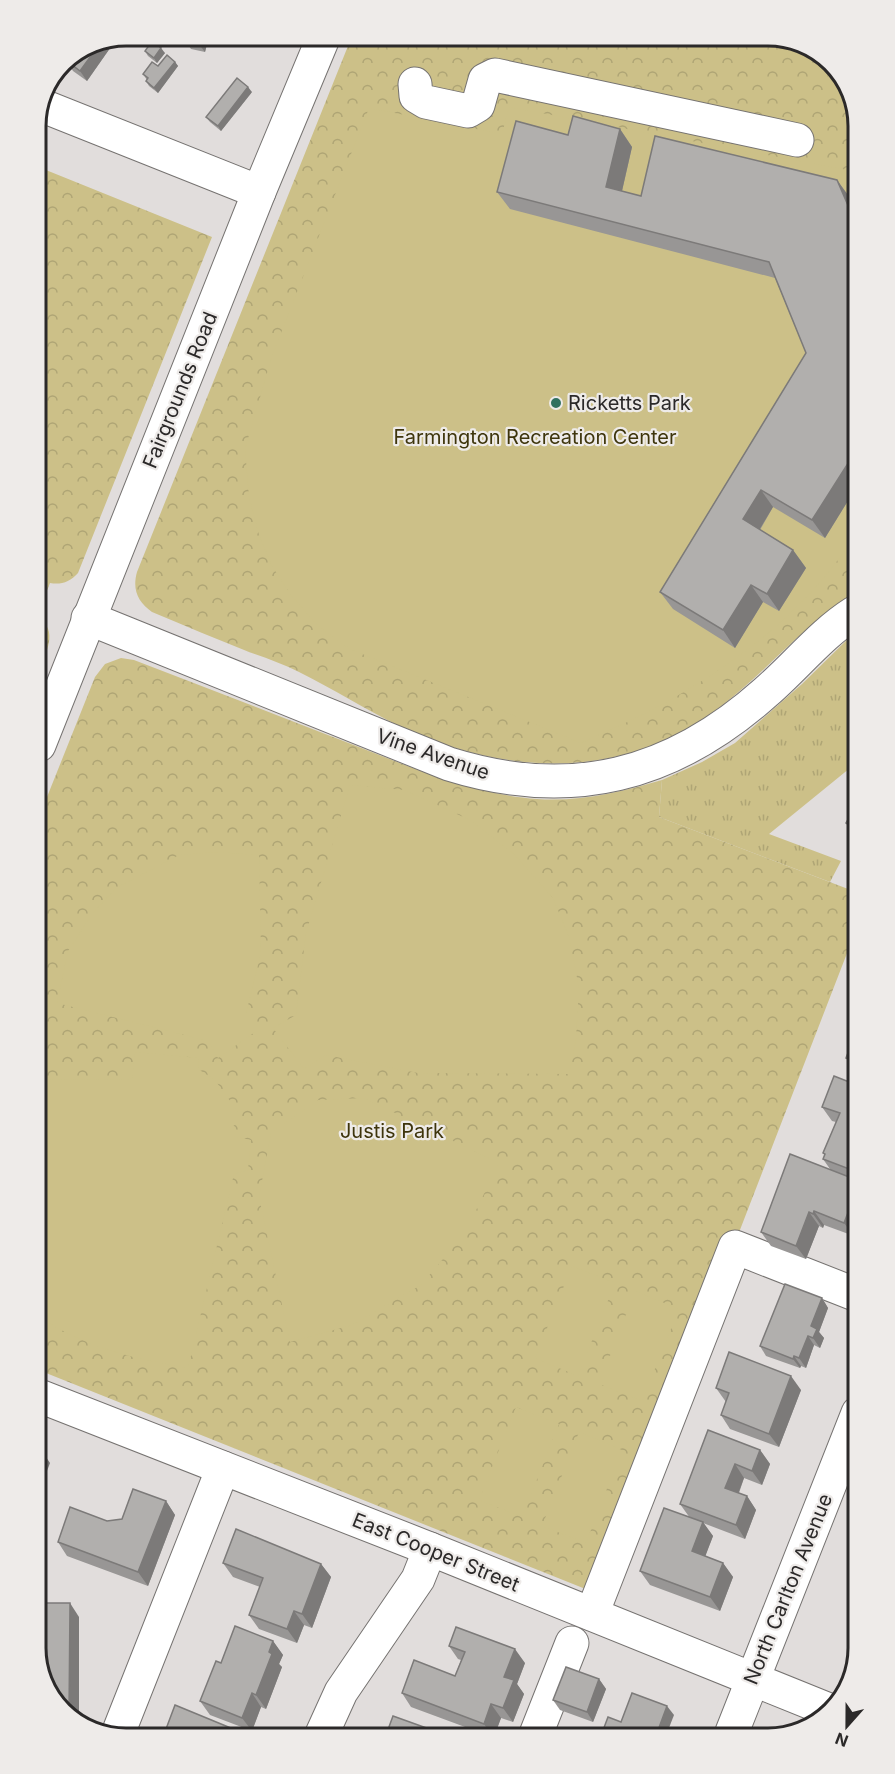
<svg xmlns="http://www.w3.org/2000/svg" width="895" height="1774" font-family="Inter,sans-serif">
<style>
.grass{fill:url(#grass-tufts)}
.forest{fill:url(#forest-crowns)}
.garden{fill:#ccc088}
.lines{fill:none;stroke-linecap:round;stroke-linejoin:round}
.minor-casing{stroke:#767371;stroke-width:35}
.minor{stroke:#fff;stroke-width:33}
.wall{fill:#989695}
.shaded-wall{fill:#7c7a79}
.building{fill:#b1afad;stroke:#7c7a79;stroke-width:1.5}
.poi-dot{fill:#317160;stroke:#eeebe9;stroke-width:2}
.labels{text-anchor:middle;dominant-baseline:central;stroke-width:4.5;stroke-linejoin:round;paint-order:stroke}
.street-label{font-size:20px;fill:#2b2929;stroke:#eeebe9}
.poi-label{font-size:20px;fill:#2b2929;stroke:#eeebe9;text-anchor:start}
.park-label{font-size:20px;fill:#3e350c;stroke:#eeebe9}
.rim{fill:none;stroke:#2b2929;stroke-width:3}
</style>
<defs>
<pattern id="grass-tufts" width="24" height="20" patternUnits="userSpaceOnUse" patternTransform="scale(1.5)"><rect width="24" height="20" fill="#ccc088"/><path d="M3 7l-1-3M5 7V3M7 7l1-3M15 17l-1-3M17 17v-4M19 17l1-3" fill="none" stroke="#afa575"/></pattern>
<pattern id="forest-crowns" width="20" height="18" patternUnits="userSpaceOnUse" patternTransform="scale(1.5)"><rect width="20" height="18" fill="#ccc088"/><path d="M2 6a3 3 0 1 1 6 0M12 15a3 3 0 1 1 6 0" fill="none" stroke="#afa575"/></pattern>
</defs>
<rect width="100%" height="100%" fill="#e1dddc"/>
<path class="grass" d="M855 632V764L769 834 841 861 830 882 659 817 662 780 702 762 735 743 802 684Z"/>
<g class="forest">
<path d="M352 36H775L823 55 852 92 854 593C789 634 749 697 678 734 589 780 487 768 399 726 365 709 333 689 299 672 283 664 266 658 249 652 217 639 185 626 152 612 138 602 132 590 137 572Z"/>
<path d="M36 166 212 237 78 573C70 582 61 585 50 583L38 613Z"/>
<path d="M38 617C59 631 46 652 39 670Z"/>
<path d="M121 658 134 660C205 687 276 715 346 742 409 766 469 794 537 799 579 802 622 792 662 780L659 817 856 892V930L738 1235 593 1592 41 1371 39 817 95 677 105 664Z"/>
</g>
<g class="garden">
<path d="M509 107 853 171 854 537C808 608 745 657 672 699 643 716 611 729 581 743L350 649 318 626 291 595 272 566 259 535 249 497 245 449 272 356 369 108 502 134Z"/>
<path d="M350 785 404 790 470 820 514 854 553 898 569 937 579 988 576 1039 569 1074 418 1073 326 1055 304 1069 273 1028 296 1015 306 933Z"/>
<path d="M215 852 259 855 261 952 246 1014 255 1032 218 1058 208 1041 57 1003 68 951 93 913 116 888 179 855Z"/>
<path d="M135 1052 199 1058 198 1069 215 1080 243 1119 232 1127V1136L251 1140 248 1170 234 1174 188 1368C135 1359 87 1348 41 1318L40 1079 132 1080Z"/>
<path d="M364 1098 499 1163 465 1233 421 1285 352 1325 290 1342 259 1197 271 1133 318 1100Z"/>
<path d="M572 1266 615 1283 578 1376 535 1358Z"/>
<path d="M635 1291 679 1309 642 1401 599 1384Z"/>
<path d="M516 1407 559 1424 522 1517 479 1500Z"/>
<path d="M579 1432 622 1450 586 1543 542 1526Z"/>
</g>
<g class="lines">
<defs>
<g id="minor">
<path d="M415 84 416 96 426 102 468 111 478 105 485 80 495 75 797 140"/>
<path d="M43 106 259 192"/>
<path d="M88 618 449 764C571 802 672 776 766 692 796 666 821 634 854 613"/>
<path d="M39 745 259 192 324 36"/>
<path d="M42 1397 430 1549 829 1710"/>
<path d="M592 1614 735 1247 857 1295"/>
<path d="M732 1732 858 1413"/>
<path d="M536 1734 572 1643"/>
<path d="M117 1736 223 1468"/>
<path d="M321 1736 341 1692 418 1579 430 1549"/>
</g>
</defs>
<use href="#minor" class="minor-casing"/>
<use href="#minor" class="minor"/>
</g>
<g class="wall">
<path d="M185 36H209L205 52 191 49 184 39Z"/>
<path d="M115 41 87 81 73 71 67 61Z"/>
<path d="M145 51 165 53 157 63 148 56Z"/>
<path d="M175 62 178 66 158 93 149 86 146 81 147 80 143 74 158 66Z"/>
<path d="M252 92 221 131 210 122 206 117Z"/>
<path d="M620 129 632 147 622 191 641 196 837 180 850 198 853 205 854 491 825 538 773 507 760 530 793 550 806 568 779 611 763 602 735 648 673 609 660 592 806 353 775 278 510 209 497 192 568 135Z"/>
<path d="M855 807V836L846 823Z"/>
<path d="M856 1031V1072L846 1058Z"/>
<path d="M857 1085V1228L854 1236 824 1225 823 1228 819 1226 806 1259 771 1246 761 1232 830 1169 823 1159 825 1155 823 1153 836 1122 832 1121 822 1107Z"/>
<path d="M822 1298 828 1308 819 1332 824 1338 820 1348 814 1345 806 1368 801 1366 800 1368 766 1356 760 1346Z"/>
<path d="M716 1388 801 1390 779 1447 730 1429 721 1415 726 1402Z"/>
<path d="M708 1430 760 1450 770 1464 762 1485 744 1478 739 1493 747 1496 756 1510 745 1539 703 1523 713 1536 705 1556 723 1563 733 1577 720 1611 650 1585 640 1571 690 1518 680 1504Z"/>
<path d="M166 1501 175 1515 148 1586 67 1556 58 1542 107 1521 122 1519Z"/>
<path d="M223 1563 321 1564 331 1577 312 1628 304 1625 297 1643 259 1629 249 1615 260 1587 233 1577Z"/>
<path d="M273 1641 283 1655 279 1664 282 1667 266 1709 261 1707 252 1731 210 1715 200 1701 221 1663Z"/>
<path d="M449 1646 525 1663 517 1684 524 1694 513 1722 501 1718 495 1734H484L411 1707 402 1693 455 1676 461 1660 458 1659Z"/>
<path d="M599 1679 606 1689 593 1722 560 1710 553 1700Z"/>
</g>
<g class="shaded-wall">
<path d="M200 36H209L205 52 198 43Z"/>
<path d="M115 41 87 81 80 71 96 49Z"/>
<path d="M161 48 165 53 157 63 154 58Z"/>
<path d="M175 62 178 66 158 93 154 88Z"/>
<path d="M248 87 252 92 221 131 218 126Z"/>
<path d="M620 129 632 147 619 204 606 187Z"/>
<path d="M837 180 850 198 853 205V217Z"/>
<path d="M854 454V491L825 538 812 520Z"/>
<path d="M761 490 773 507 755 537 743 519Z"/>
<path d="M793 550 806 568 779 611 767 594Z"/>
<path d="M751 585 763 602 735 648 723 630Z"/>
<path d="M857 1189V1228L854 1236 844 1223Z"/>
<path d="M814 1211 824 1225 823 1228 813 1214Z"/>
<path d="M809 1212 819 1226 806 1259 796 1246Z"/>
<path d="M822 1298 828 1308 819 1332 824 1338 820 1348 813 1338 811 1326Z"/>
<path d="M808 1336 814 1345 806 1368 799 1358Z"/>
<path d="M794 1356 801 1366 800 1368 793 1359Z"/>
<path d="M791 1376 801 1390 779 1447 769 1434Z"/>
<path d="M760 1450 770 1464 762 1485 752 1471Z"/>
<path d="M42 1451 50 1463 42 1484Z"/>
<path d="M735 1464 744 1478 735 1502 725 1488Z"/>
<path d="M747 1496 756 1510 745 1539 736 1525Z"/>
<path d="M166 1501 175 1515 148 1586 138 1572Z"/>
<path d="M703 1522 713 1536 702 1565 692 1551Z"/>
<path d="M723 1563 733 1577 720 1611 710 1597Z"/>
<path d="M321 1564 331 1577 312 1628 302 1614Z"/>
<path d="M70 1603 79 1617V1722L72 1719 69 1716Z"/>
<path d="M294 1611 304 1625 297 1643 287 1629Z"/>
<path d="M273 1641 283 1655 279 1664 282 1667 266 1709 256 1695 269 1652Z"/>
<path d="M515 1649 525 1663 517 1684 524 1694 513 1722 503 1708 504 1677Z"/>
<path d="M599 1679 606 1689 593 1722 587 1712Z"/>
<path d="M252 1693 261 1707 252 1731 242 1718Z"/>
<path d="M491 1704 501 1718 495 1734H491L484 1724Z"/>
<path d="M667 1706 674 1715 667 1733H657Z"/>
<path d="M238 1731 242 1737H236Z"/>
</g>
<g class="building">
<path d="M185 36H200L198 43 184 39Z"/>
<path d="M152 41 161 48 154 58 145 51Z"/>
<path d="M96 49 80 71 67 61Z"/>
<path d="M167 55 175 62 154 88 146 81 148 78 143 74 152 62 158 66Z"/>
<path d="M237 78 248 87 218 126 206 117Z"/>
<path d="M573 116 620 129 606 187 641 196 655 136 837 180 853 217 854 454 812 520 761 490 743 519 793 550 767 594 751 585 723 630 660 592 806 353 769 262 497 192 516 121 568 135Z"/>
<path d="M855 807V829L846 823Z"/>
<path d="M856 1031V1062L846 1058Z"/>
<path d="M834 1076 857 1085V1172L823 1159 825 1154 823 1153 840 1113 822 1107Z"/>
<path d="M790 1154 857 1180V1189L844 1223 814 1211 813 1214 809 1212 796 1246 761 1232Z"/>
<path d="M785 1284 822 1298 811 1326 817 1329 813 1338 808 1336 799 1358 794 1356 793 1359 760 1346Z"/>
<path d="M729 1352 791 1376 769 1434 721 1415 729 1393 716 1388Z"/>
<path d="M708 1430 760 1450 752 1471 735 1464 725 1488 747 1496 736 1525 680 1504Z"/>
<path d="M133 1489 166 1501 138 1572 58 1542 70 1507 107 1521 122 1519Z"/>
<path d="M664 1508 703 1522 692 1551 723 1563 710 1597 640 1571Z"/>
<path d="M236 1529 321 1564 302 1614 294 1611 287 1629 249 1615 263 1578 223 1563Z"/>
<path d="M859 1562V1571L855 1570Z"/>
<path d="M42 1603H70L69 1716 43 1682Z"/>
<path d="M235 1626 273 1641 269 1652 272 1654 256 1695 252 1693 242 1718 200 1701 216 1661 221 1663Z"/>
<path d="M456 1627 515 1649 504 1677 514 1680 503 1708 491 1704 484 1724 402 1693 414 1660 455 1676 465 1652 449 1646Z"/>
<path d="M566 1667 599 1679 587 1712 553 1700Z"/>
<path d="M632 1693 667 1706 657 1733H602L608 1717 621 1722Z"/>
<path d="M175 1705 238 1731 236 1737H163Z"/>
<path d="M393 1716 432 1730 430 1735H386Z"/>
</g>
<circle class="poi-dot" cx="556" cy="403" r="6"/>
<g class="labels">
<g class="street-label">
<text transform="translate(180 390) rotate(-68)">Fairgrounds Road</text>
<text transform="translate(433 754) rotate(19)">Vine Avenue</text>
<text transform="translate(436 1552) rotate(22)">East Cooper Street</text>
<text transform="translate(788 1589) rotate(-68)">North Carlton Avenue</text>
</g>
<g class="poi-label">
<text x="568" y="403">Ricketts Park</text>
</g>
<g class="park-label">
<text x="535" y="437">Farmington Recreation Center</text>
<text x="392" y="1131">Justis Park</text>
</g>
</g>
<path d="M0 0H895V1774H0ZM126 46H768A80 80 0 0 1 848 126V1648A80 80 0 0 1 768 1728H126A80 80 0 0 1 46 1648V126A80 80 0 0 1 126 46Z" fill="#eeebe9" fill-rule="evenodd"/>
<path class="rim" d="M126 46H768A80 80 0 0 1 848 126V1648A80 80 0 0 1 768 1728H126A80 80 0 0 1 46 1648V126A80 80 0 0 1 126 46Z"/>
<g transform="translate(847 1726) rotate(201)" stroke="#eeebe9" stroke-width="4.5" paint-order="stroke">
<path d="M0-4.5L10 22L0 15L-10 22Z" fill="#2b2929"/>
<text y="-9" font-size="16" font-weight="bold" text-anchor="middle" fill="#2b2929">N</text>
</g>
</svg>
